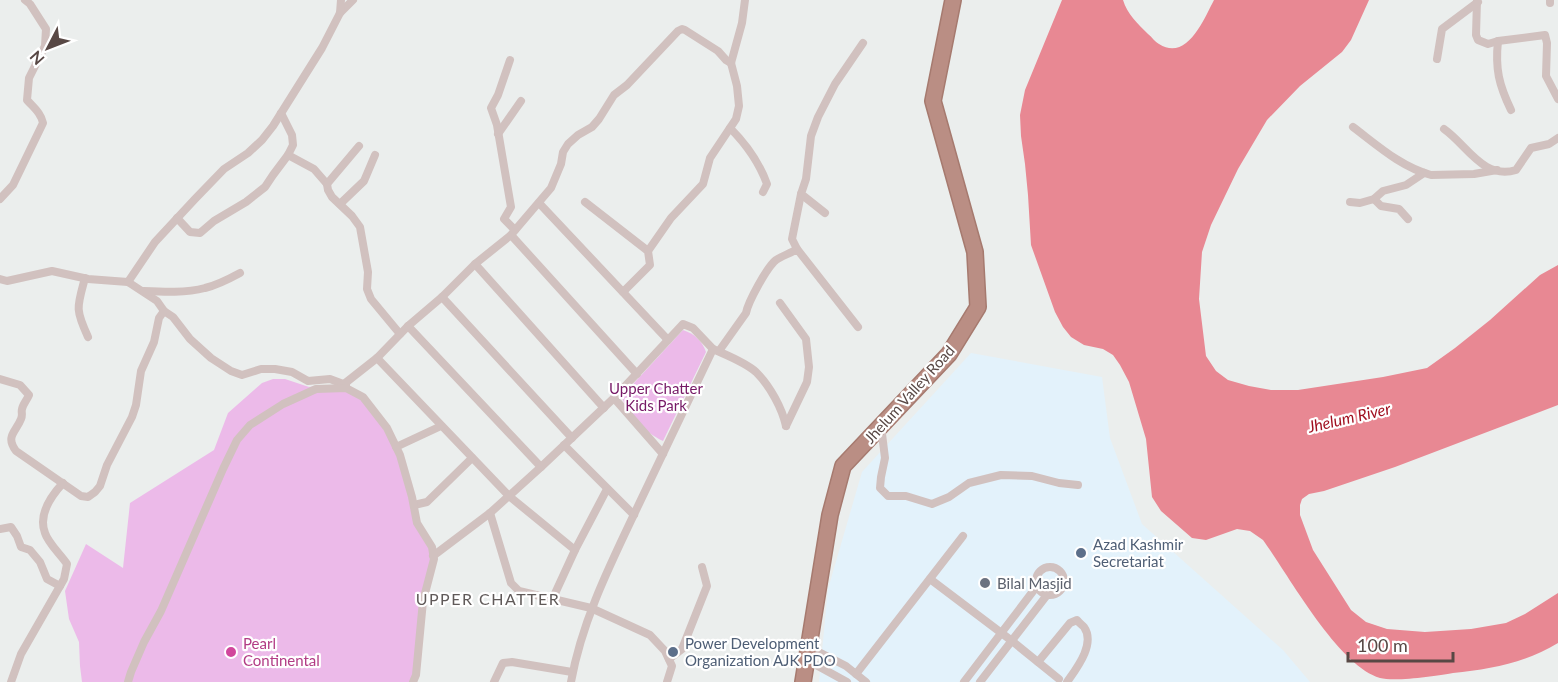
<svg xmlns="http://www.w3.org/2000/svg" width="1558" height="682" font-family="Lato,sans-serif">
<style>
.commercial{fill:#e3f2fb}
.green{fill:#ecbae9}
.water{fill:#e88893}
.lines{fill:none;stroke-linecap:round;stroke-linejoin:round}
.highway-casing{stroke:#a67a6f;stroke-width:18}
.street{stroke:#d1c1bf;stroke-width:8}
.highway{stroke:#ba8e84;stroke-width:15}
.service-dot{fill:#5c6f8a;stroke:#fff;stroke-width:2}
.worship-dot{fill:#6b7280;stroke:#fff;stroke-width:2}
.hotel-dot{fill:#d1479c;stroke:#fff;stroke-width:2}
.labels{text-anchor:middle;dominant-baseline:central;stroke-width:4.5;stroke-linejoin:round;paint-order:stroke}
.park-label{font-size:15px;fill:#761966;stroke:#fff}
.street-label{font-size:15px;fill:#584845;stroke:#fff}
.service-label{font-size:15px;fill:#4e5e75;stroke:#fff;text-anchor:start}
.worship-label{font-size:15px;fill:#5b616d;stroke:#fff;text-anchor:start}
.hotel-label{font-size:15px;fill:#b23c85;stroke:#fff;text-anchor:start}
.water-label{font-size:16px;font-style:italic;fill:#a01020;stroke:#fff}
.neighbourhood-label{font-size:16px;letter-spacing:1.5px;fill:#605a59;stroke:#fff}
</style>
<rect width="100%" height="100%" fill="#ebeeed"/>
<path class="commercial" d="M971 353 1102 377 1110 438 1142 524 1283 650 1310 682H819L828 589 862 472Z"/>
<g class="green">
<path d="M683 330C695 334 702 341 706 352L663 441C646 433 626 415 622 396Z"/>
<path d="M273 379H285L309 387 328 385 363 397 400 455 417 523 432 547 412 682H82L80 666 79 642 69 619 65 591 86 544 123 568 130 503 214 450 228 413 262 383Z"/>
</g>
<path class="water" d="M1062 0H1123C1127 14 1138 24 1148 34 1152 37 1155 42 1159 44 1187 62 1204 19 1214 0H1369L1351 40 1342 52 1300 86 1267 120 1238 169 1211 225 1202 252 1199 299 1206 356 1216 371 1228 380 1249 386 1271 390H1298L1383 377 1427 368 1455 348 1490 320 1540 275 1558 265V405L1395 467 1324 491 1309 494 1302 499 1300 505V515L1313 550 1351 610 1366 622 1387 629 1425 632 1471 629 1506 623 1525 614 1558 593V643C1525 663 1490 669 1453 673 1436 676 1395 682 1380 678 1338 666 1289 576 1263 540L1250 531 1237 529 1206 540 1192 538 1161 511 1152 497 1146 439 1129 382 1120 365 1113 355 1103 349 1084 345 1071 337 1063 327 1055 312 1031 245 1028 195 1025 164 1021 136 1020 115 1025 90Z"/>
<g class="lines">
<defs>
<path id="highway" d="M803 682 830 515 843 466 949 354 978 307 975 252 933 101 953 0"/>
</defs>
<use href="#highway" class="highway-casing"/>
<g class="street">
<path d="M1477 0 1476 35 1478 40 1488 44 1498 41 1545 35 1547 43 1546 76 1558 99"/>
<path d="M1550 0V3"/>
<path d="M340 13 353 0"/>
<path d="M1498 41C1495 69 1499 85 1511 110"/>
<path d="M1437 59 1442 29 1478 2"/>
<path d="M510 60 498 95 491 108 497 125 511 207 504 219 515 230"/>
<path d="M1353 127C1377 145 1401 167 1431 175L1474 174 1497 170"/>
<path d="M730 128C747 145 759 162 767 184L763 192"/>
<path d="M1444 129C1467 145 1483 180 1516 170L1531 148 1549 144 1558 138"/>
<path d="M498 134 521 101"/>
<path d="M288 155 314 169 327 184 328 190 332 197 352 216 360 227 368 272 367 289 371 299 400 334"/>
<path d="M327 184 359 146"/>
<path d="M0 199 13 185 43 123C41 113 34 108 27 100L29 78 45 46 46 29 30 4 25 0"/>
<path d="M1374 199 1381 206 1399 209 1408 219"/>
<path d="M585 202 648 251 650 265 623 292"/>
<path d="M1350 202 1360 203 1374 199 1383 191 1406 185 1424 173"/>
<path d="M539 203 668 340"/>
<path d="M340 204 364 181 375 155"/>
<path d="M825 213 801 194 806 179 811 136 818 117 835 84 863 43"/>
<path d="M177 218 190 232 200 233 214 221 246 202 265 187 273 175 288 155 293 145 292 135 281 113"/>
<path d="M511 235 637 374"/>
<path d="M797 249 792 239 801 194"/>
<path d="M648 251 671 218 703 184 710 158 736 119 739 106 737 86 731 63 742 23 745 0"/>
<path d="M475 264 604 408"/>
<path d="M85 278C77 307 75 309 88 337"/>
<path d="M0 279 7 281 52 271 88 279 128 282 157 301 164 311 173 317 190 339 211 358 231 371 242 375 261 369H275L292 372 308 381 330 379 346 385"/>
<path d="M128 282 155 242 195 199 224 169 248 153 262 140 273 126 322 48 340 13 341 0"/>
<path d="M144 291C164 292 186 293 205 288 218 285 229 279 240 273"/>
<path d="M442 297 572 438"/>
<path d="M780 303 806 339 809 367 807 382 786 426"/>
<path d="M408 326 541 467"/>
<path d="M719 351 746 313C748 302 767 267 776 260 782 256 791 253 797 249L858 327"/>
<path d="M377 358 509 496 575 550"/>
<path d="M0 379 20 385 29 395C27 400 23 404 22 409 21 413 23 414 21 419 16 432 5 436 16 451L81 496 88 497 95 492 100 486 107 465 132 417 136 405 141 371 154 342 159 318 164 311"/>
<path d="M344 384 377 358 408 326 442 297 475 264 511 235 551 188 561 164 563 152 568 144 578 135 592 127 599 119 614 95 627 85 678 31 682 29 685 30 718 51 726 60 731 63"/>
<path d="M614 398 663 454"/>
<path d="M881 426 885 458 881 477 880 488 888 496H906L932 504 949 497 969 483 1001 475 1032 476 1059 483 1078 485"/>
<path d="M564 445 634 515"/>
<path d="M396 447 441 426"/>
<path d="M414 505 427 502 472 458"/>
<path d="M490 513 511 583 519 591 591 608 650 635 665 651 672 666 667 682"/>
<path d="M0 529 11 527 17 536 21 547 30 550 40 562 47 579 60 586"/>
<path d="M433 556 490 513 541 467 614 398 683 324 693 328 713 349"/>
<circle cx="1050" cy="581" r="14"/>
<path d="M930 579 1012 641 1059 679"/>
<path d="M552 600 575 550 607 489"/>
<path d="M809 647 846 666 866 682"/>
<path d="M669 659 682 649 707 586 702 567"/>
<path d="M807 660 847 682"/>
<path d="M1038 662 1070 623 1077 620C1079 623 1082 625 1084 627 1096 644 1076 669 1067 682"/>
<path d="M856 674 963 536"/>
<path d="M11 682 21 654 64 579 67 564C61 555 48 543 45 533 38 515 51 496 63 483"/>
<path d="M128 682 131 672 144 642 161 611 223 469 237 440 250 425 283 404 316 389 346 388 363 397 387 428 400 455 412 497 417 523 432 547 434 559 423 601 416 675 413 682"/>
<path d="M494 682 503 663 512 662 572 672"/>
<path d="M571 682C582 620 611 563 638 506 663 454 688 401 713 349 726 355 745 362 756 372 770 386 782 408 786 426"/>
<path d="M964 682 1037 586"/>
<path d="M980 682 1047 595"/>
</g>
<use href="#highway" class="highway"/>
</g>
<g class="service-dot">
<circle cx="1081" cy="553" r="6"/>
<circle cx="673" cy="652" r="6"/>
</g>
<circle class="worship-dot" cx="985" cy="583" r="6"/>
<circle class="hotel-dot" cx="231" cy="652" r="6"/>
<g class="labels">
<g class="park-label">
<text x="656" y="388">Upper Chatter<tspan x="656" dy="17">Kids Park</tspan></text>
</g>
<g class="street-label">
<text transform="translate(909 394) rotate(-48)">Jhelum Valley Road</text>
</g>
<g class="service-label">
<text x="1093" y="544">Azad Kashmir<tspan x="1093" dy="17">Secretariat</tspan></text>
<text x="685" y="643">Power Development<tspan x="685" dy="17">Organization AJK PDO</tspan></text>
</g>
<g class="worship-label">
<text x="997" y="583">Bilal Masjid</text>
</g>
<g class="hotel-label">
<text x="243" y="643">Pearl<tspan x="243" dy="17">Continental</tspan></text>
</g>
<g class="water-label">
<text transform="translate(1349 417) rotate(-13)">Jhelum River</text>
</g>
<g class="neighbourhood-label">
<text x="488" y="598">UPPER CHATTER</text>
</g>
</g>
<g transform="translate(48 48) rotate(228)" stroke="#ffffff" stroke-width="4.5" paint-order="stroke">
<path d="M0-4.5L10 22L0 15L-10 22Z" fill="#584845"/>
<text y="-9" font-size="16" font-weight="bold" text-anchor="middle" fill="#584845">N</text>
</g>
<path d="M1348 652v9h105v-9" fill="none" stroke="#584845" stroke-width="3"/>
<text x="1357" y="652" font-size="18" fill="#584845" stroke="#ffffff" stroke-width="4.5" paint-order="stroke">100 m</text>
</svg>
